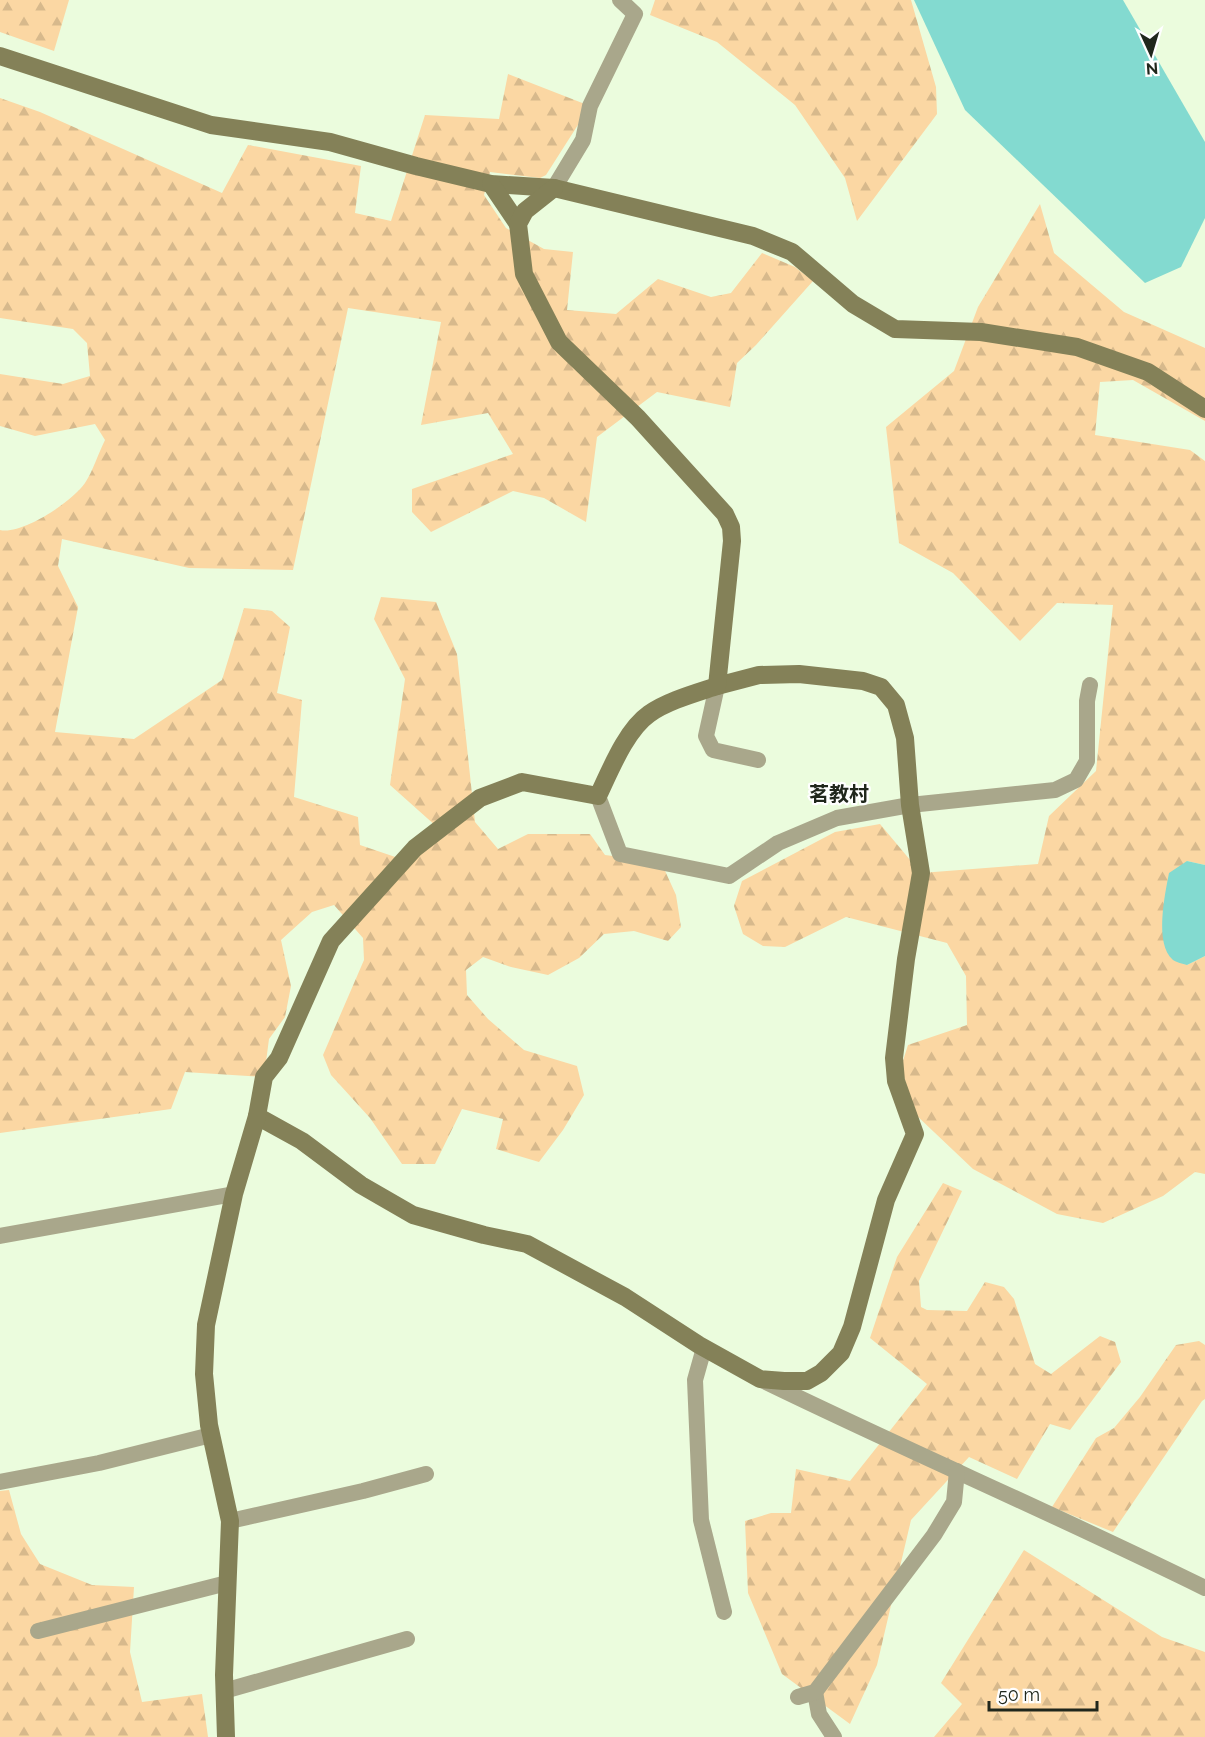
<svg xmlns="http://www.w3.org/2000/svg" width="1205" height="1737" font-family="Raleway,'Noto Sans SC',sans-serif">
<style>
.forest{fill:url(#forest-firs)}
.water{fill:#83dad0}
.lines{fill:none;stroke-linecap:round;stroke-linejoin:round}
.street{stroke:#a9a78b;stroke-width:16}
.secondary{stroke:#848158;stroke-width:18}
.labels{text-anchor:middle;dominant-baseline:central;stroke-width:4.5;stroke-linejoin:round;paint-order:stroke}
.quarter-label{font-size:20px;font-weight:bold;fill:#20271c;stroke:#fff}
</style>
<defs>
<pattern id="forest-firs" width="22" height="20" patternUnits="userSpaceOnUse" patternTransform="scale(1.5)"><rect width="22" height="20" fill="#fbd7a3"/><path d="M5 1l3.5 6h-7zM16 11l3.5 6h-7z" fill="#d7b98c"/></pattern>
</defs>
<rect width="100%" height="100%" fill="#ebfcdd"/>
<g class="forest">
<path d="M0 0H69L54 51 0 32Z"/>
<path d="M655 0H911L936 87 937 114 857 221 845 178 795 105 717 42 650 15Z"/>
<path d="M508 74 590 106 546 175 540 178 490 172 484 195 506 228 544 249 573 252 567 310 616 314 658 279 711 297 731 293 762 253 795 267 813 281 756 345 737 363 730 407 657 392 597 437 586 522 544 498 513 491 431 532 412 512V489L513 454 488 413 421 425 441 322 348 308 293 570 189 568 62 539 58 566 78 607 55 732 134 739 222 680 244 608 272 611 290 627 277 693 302 700 294 797 358 817 360 845 410 862 446 835 390 785 405 679 374 619 381 597 436 602 457 654 475 822 498 849 528 834H590L605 855 661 862 676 895 681 927 668 941 634 931 604 934 579 958 548 975 511 967 483 957 466 970 467 995 488 1019 524 1050 577 1066 584 1095 563 1130 539 1162 496 1149 503 1119 462 1109 435 1164H402L370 1118 331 1075 323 1055 364 960 363 938 334 905 312 912 281 940 291 986 285 1017 269 1039 264 1077 185 1072 171 1109 0 1133V530C22 535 72 502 85 483 93 471 98 454 105 440L95 424 35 436 0 426V374L63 384 90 376 87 343 73 329 0 318V98L40 112 222 193 248 145 361 166 355 213 391 221 425 115 499 119Z"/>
<path d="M1040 204 1054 253 1124 312 1205 348V421L1133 380 1100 382 1095 435 1190 450 1205 461V865L1187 861V965L1205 956V1174L1195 1172 1163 1196 1103 1223 1057 1214 973 1169 915 1114 901 1067 908 1045 967 1025 966 976 947 943 846 917 785 947 763 946 743 934 734 906 742 881 835 832 880 824 921 873 1038 864 1049 816 1096 771 1113 605 1057 603 1020 641 953 573 899 543 886 427 954 371 978 307Z"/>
<path d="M943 1183 962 1191 919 1281 921 1307 927 1310 967 1311 985 1282 1004 1287 1014 1299 1035 1364 1051 1374 1100 1336 1115 1342 1121 1362 1070 1430 1050 1424 1017 1479 969 1457 911 1520 877 1665 850 1724 782 1674 748 1593 745 1521 771 1513H791L796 1469 850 1481 927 1384 870 1338 897 1257Z"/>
<path d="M1199 1341 1205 1345V1399L1202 1401 1113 1532 1052 1507 1096 1438 1114 1428 1140 1397 1176 1345Z"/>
<path d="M9 1490 21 1534 40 1564 92 1585 134 1587 130 1652 142 1702 202 1694 208 1737H0V1491Z"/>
<path d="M1024 1550 1162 1637 1205 1652V1737H934L962 1704 941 1683Z"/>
</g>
<g class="water">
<path d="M914 0H1123L1205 142V218L1181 267 1145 283 965 110Z"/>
<path d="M1187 861 1205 865V956L1187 965C1183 964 1176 962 1173 960 1154 944 1165 894 1169 873Z"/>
</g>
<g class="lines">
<g class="street">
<path d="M554 188 583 140 590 106 635 14 620 0"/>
<path d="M717 686 706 736 713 750 758 760"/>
<path d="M598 796 620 854 729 876 778 843 837 818 910 805 1055 790 1076 780 1087 761V701L1090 685"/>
<path d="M0 1236 234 1194"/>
<path d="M704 1348 695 1380 701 1520 724 1612"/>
<path d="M764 1381C910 1452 1059 1516 1205 1588"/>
<path d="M0 1482 99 1463 211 1435"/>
<path d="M230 1521 363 1491 426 1474"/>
<path d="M38 1631 227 1583"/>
<path d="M224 1691 407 1639"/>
<path d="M815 1692 819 1714 834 1737"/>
<path d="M798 1697 815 1692 934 1535 954 1502 957 1471"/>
</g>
<g class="secondary">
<path d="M0 56 211 125 330 142 416 166 491 184 554 188 753 236 792 252 853 304 895 329 981 332 1077 347 1148 372 1205 409"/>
<path d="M491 184 518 224"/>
<path d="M257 1116 302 1141 361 1185 413 1215 484 1235 527 1244 625 1297 699 1345 760 1379 784 1381H807L821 1373 841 1353 852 1327 886 1200 915 1134 896 1081 894 1058 906 959 921 873 910 805 905 738 896 705 881 687 863 681 799 674 759 675 717 686"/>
<path d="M226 1737 224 1675 230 1521 209 1425 204 1374 206 1325 234 1194 257 1116 264 1077 279 1058 331 941 415 848 480 798 522 782 598 796C610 771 626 730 649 714 667 701 696 693 717 686L732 541 731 527 725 514 638 418 559 342 524 274 518 224 525 211 554 188"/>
</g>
</g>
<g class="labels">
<g class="quarter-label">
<text x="839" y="794">茗教村</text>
</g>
</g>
<g transform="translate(1151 54) rotate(176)" stroke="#ffffff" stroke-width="4.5" paint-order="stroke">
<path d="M0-4.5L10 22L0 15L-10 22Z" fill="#20271c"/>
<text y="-9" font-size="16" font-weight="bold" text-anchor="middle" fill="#20271c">N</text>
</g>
<path d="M989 1701v9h108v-9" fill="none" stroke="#20271c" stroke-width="3"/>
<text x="998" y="1701" font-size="18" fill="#20271c" stroke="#ffffff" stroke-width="4.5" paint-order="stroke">50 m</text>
</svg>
